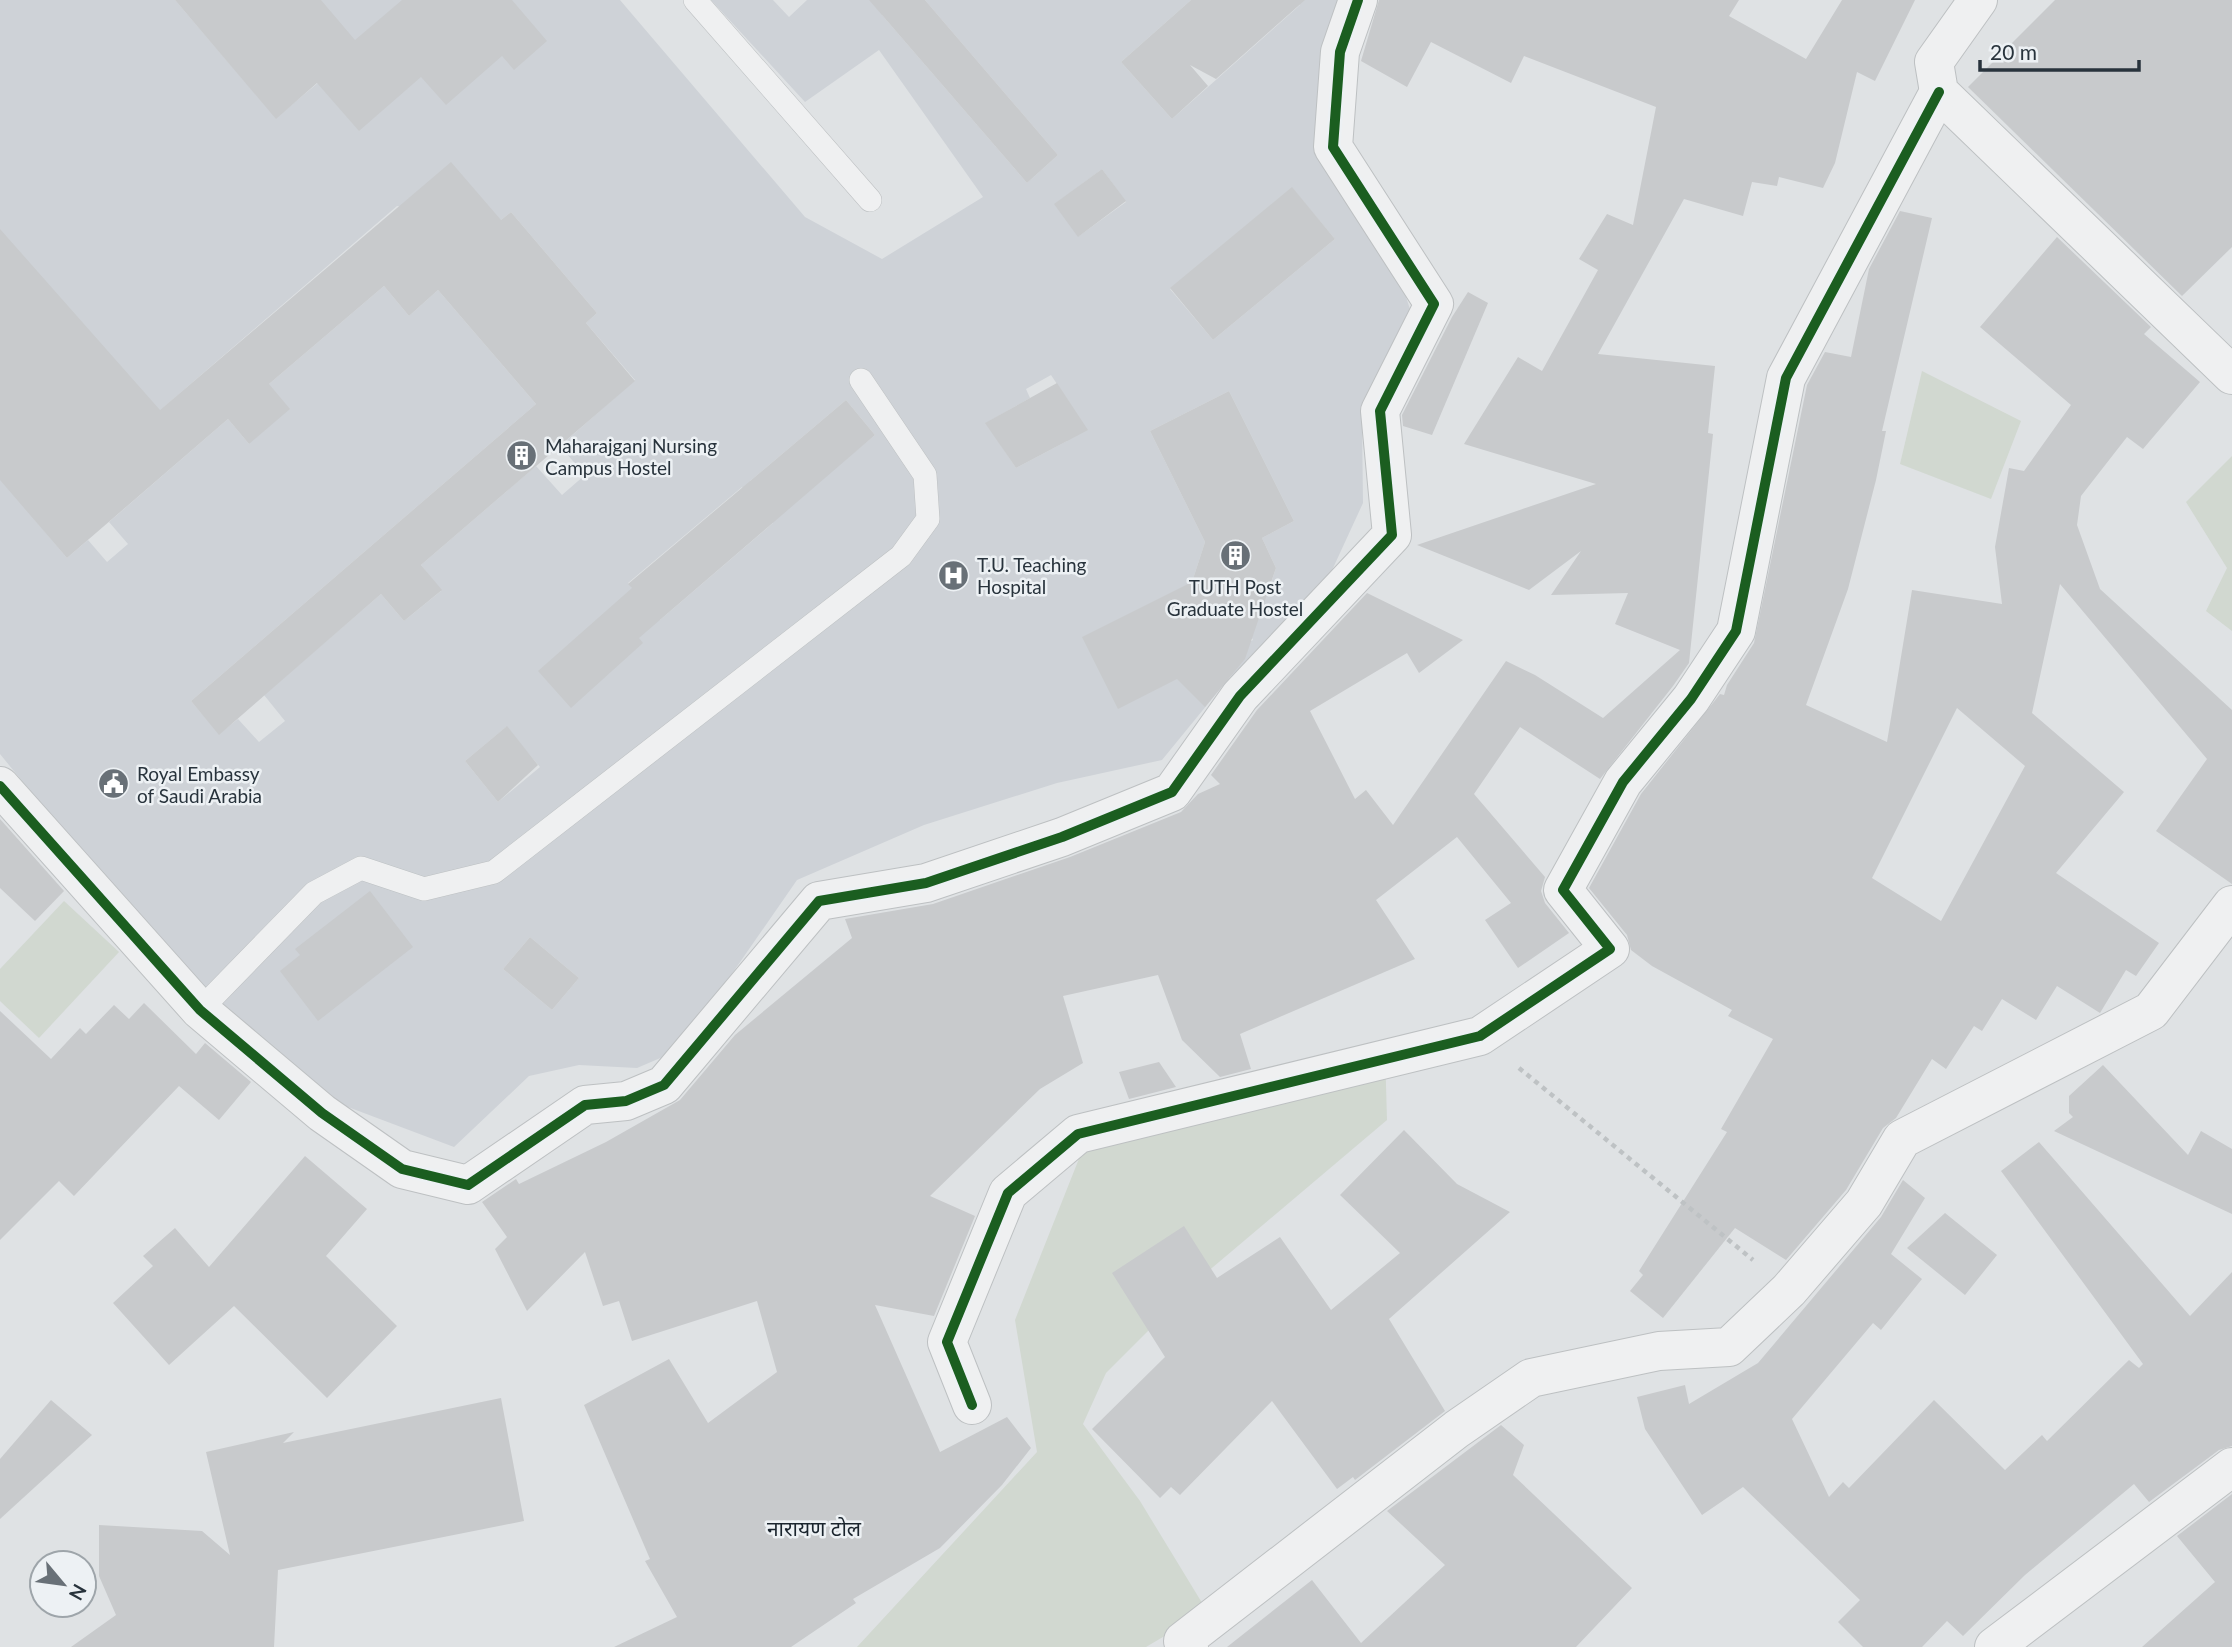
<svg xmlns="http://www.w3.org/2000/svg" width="2232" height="1647" font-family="Lato,'Noto Sans Devanagari',sans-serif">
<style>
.built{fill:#ced2d7;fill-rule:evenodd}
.green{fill:#d1d8d0}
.building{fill:#c8cacc;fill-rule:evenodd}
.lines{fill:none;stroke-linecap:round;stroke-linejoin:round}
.lane-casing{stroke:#bdc0c2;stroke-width:24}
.street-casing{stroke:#bdc0c2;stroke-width:40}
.path{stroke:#bec2c4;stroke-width:4.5;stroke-dasharray:5 5;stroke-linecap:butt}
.lane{stroke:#eff0f1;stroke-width:23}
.street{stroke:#eff0f1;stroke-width:38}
.cycleway-casing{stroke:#edf1f4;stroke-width:15}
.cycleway{stroke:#1b5e20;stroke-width:10}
.labels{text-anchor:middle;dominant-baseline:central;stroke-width:5;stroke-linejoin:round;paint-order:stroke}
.poi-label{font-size:19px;fill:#28333c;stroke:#edf1f4;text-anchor:start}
.neighbourhood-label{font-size:21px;fill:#1a242d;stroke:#edf1f4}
</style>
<rect width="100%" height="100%" fill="#dfe2e4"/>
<path class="built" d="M0 0H175L276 118 325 77 321 0H620L805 217 882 259 983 197 879 50 805 102 711 0H773L789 17 807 0H898L882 15 1027 183 1058 155 925 0H1191L1121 62 1172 119 1300 5 1297 0H1341L1323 145 1395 262 1414 322 1362 422 1363 503 1322 592 1229 678 1162 760 1057 783 924 825 797 880 679 1050 637 1068 579 1065 529 1076 454 1147 340 1104 203 987 67 836 0 754ZM1102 169 1126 202 1079 236 1055 204ZM1292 188 1335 239 1213 340 1170 289ZM397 206 501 220 511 212 597 313 586 323 635 380 560 446 585 475 562 495 536 466 421 565 441 591 404 621 381 594 264 695 285 721 259 742 238 719 219 734 191 701 536 404 438 290 409 316 384 286 269 384 249 444 228 419 109 522 128 544 107 562 88 540 67 558 34 519ZM1051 375 1071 405 1053 419 1067 441 1016 468 986 423 1030 398 1026 389ZM1229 391 1294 521 1262 538 1276 568 1268 592 1237 607 1253 640 1118 708 1192 582 1205 542 1150 431ZM846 400 875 435 777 516 750 481ZM742 487 773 523 660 620 628 583ZM506 727 540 767 498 802 465 761ZM530 937 579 978 552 1010 503 969Z"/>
<g class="green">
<path d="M1922 371 2021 421 1991 499 1900 464Z"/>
<path d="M2232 456V631L2206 611 2227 568 2186 502Z"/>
<path d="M64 901 119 952 39 1038 0 1001V969Z"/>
<path d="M1385 1050 1387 1120 1206 1273 1106 1373 1083 1424 1140 1501 1207 1611 1146 1647H857L1037 1452 1015 1320 1086 1141Z"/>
</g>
<g class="building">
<path d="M175 0H321L355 40 402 0H512L547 41 514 70 502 56 446 105 421 77 359 131 317 83 276 119Z"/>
<path d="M869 0H925L1058 155 1027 183Z"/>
<path d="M1191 0H1305L1216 79 1190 65 1208 86 1172 119 1121 62Z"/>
<path d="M1379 0H1739L1729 16 1806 59 1842 0H1915L1875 81 1857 72 1835 163 1823 188 1779 177 1777 186 1752 182 1743 216 1684 199 1598 354 1715 366 1708 433 1713 434 1689 663 1673 686 1600 779 1520 727 1474 794 1545 877 1541 891 1545 903 1569 933 1518 968 1485 920 1511 903 1457 837 1376 900 1415 959 1240 1034 1251 1069 1220 1077 1182 1040 1158 975 1063 996 1083 1063 1040 1089 930 1196 975 1216 934 1316 875 1305 940 1452 1007 1417 1031 1448 1002 1485 940 1548 853 1599 856 1603 791 1647H614L677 1617 645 1561 650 1559 584 1405 669 1359 708 1423 777 1372 757 1301 632 1341 619 1301 603 1306 585 1252 527 1311 495 1249 507 1237 482 1202 516 1179 519 1184 606 1142 680 1100 735 1035 852 938 845 919 933 904 1070 857 1181 812 1198 794 1220 784 1211 775 1257 710 1367 593 1463 640 1419 673 1407 653 1310 711 1355 799 1366 790 1393 825 1506 661 1535 675 1603 718 1680 650 1615 624 1628 593 1551 595 1581 551 1529 590 1417 545 1596 484 1464 444 1518 357 1542 371 1598 270 1579 259 1607 214 1633 225 1656 107 1524 56 1511 83 1431 42 1407 87 1361 61Z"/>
<path d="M2055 0H2232V247L2182 296 1968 87Z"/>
<path d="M451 162 501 220 511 212 597 313 586 323 635 381 421 565 442 590 404 621 381 594 219 735 191 701 536 404 438 290 409 316 384 286 269 384 290 409 249 444 228 419 67 558 0 480V229L160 410Z"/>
<path d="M1102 169 1126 201 1078 237 1054 204Z"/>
<path d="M1292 187 1335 239 1213 340 1170 288Z"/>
<path d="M1900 211 1932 218 1882 431H1886L1876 480 1848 589 1806 705 1887 742 1912 590 2002 604 1995 547 2009 468 2024 471 2071 405 1980 327 2057 237 2151 327 2144 334 2200 382 2143 449 2127 437 2081 496 2077 525 2100 589 2232 710V884L2156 831 2207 759 2060 584 2032 713 2124 792 2056 873 2159 943 2136 976 2126 970 2100 1013 2057 986 2036 1020 2002 999 1982 1031 1974 1026 1946 1069 1932 1059 1896 1118 1883 1128 1846 1190 1786 1260 1735 1228 1663 1318 1630 1291 1643 1275 1639 1271 1727 1132 1721 1129 1773 1039 1728 1016 1732 1010 1652 966 1631 950 1627 935 1589 888 1641 794 1720 694 1724 695 1727 685 1754 643 1807 385 1825 352 1851 357 1869 269ZM1957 708 2025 766 1941 921 1872 878Z"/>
<path d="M1468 292 1488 303 1432 435 1403 426 1402 415 1452 317Z"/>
<path d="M1057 383 1088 430 1016 468 985 423Z"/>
<path d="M1229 391 1294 521 1262 538 1276 568 1245 659 1205 707 1177 679 1118 709 1082 637 1192 582 1205 542 1150 431Z"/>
<path d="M846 400 875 435 639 638 643 643 571 708 538 671 632 588 628 584Z"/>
<path d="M507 726 538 765 498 802 465 761Z"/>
<path d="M0 819 64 891 35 921 0 888Z"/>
<path d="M370 891 413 947 318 1021 280 971 300 955 295 949Z"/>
<path d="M530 937 579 978 552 1010 503 969Z"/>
<path d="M144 1003 196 1054 205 1043 251 1082 219 1120 179 1086 74 1196 59 1181 0 1240V1011L51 1059 80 1028 86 1034 114 1005 129 1019Z"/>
<path d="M1159 1062 1176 1087 1129 1099 1119 1072Z"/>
<path d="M2103 1065 2188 1155 2201 1131 2232 1149V1214L2054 1131 2073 1117 2069 1113V1096Z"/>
<path d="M1404 1130 1457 1184 1510 1212 1389 1319 1445 1411 1355 1480 1353 1477 1337 1489 1272 1401 1180 1495 1171 1487 1160 1498 1092 1429 1165 1357 1112 1273 1184 1226 1217 1278 1280 1237 1331 1310 1400 1253 1340 1195Z"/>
<path d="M2039 1142 2190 1316 2232 1272V1446L2219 1450 2149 1502 2134 1484 2025 1575 1963 1636 1947 1621 1922 1647H1863L1838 1622 1860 1600 1743 1487 1702 1515 1645 1429 1637 1397 1685 1385 1689 1404 1758 1363 1881 1217 1903 1180 1925 1198 1891 1254 1922 1279 1881 1330 1873 1323 1792 1419 1829 1497 1843 1482 1849 1488 1934 1400 2005 1470 2042 1435 2047 1441 2129 1360 2139 1368 2143 1364 2001 1171Z"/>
<path d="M305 1156 367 1209 326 1256 397 1326 327 1398 234 1306 169 1365 113 1303 153 1266 143 1256 175 1228 209 1267Z"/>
<path d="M1945 1213 1997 1255 1965 1295 1907 1248Z"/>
<path d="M501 1398 524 1521 278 1570 274 1647H71L116 1615 99 1576V1525L202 1531 230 1555 206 1452 294 1432 283 1443Z"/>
<path d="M51 1400 92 1435 0 1519V1459Z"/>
<path d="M1501 1425 1524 1445 1513 1475 1632 1588 1576 1647H1227L1312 1580 1361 1643 1445 1565 1387 1511Z"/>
<path d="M2232 1494V1647H2142L2215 1582 2177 1536Z"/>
</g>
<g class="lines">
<defs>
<g id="lane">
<path d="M695 0 870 200"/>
<path d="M200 1010 314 893 361 868 424 889 494 872 901 556 928 519 925 475 861 380"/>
</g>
<g id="street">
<path d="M1978 0 1934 62 1939 92 2232 375"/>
<path d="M0 786 200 1010 322 1113 402 1169 468 1185 585 1105 626 1101 664 1085 819 901 926 883 1062 837 1172 792 1240 696 1392 535 1380 411 1434 304 1333 147 1340 52 1358 0"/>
<path d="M972 1405 947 1342 1008 1193 1078 1134 1480 1036 1610 949 1563 890 1623 782 1691 699 1736 631 1786 378 1939 92"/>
<path d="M1189 1647 1183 1641 1457 1429 1531 1378 1659 1351 1729 1347 1789 1290 1864 1203 1902 1139 2151 1011 2232 905"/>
<path d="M1994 1647 2232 1467"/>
</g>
</defs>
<use href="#lane" class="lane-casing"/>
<use href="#street" class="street-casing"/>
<path class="path" d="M1519 1068 1753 1260"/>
<use href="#lane" class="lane"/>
<use href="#street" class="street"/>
<defs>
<g id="cycleway">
<path d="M0 786 200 1010 322 1113 402 1169 468 1185 585 1105 626 1101 664 1085 819 901 926 883 1062 837 1172 792 1240 696 1392 535 1380 411 1434 304 1333 147 1340 52 1358 0"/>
<path d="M972 1405 947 1342 1008 1193 1078 1134 1480 1036 1610 949 1563 890 1623 782 1691 699 1736 631 1786 378 1939 92"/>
</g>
</defs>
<use href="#cycleway" class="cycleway-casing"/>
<use href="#cycleway" class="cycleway"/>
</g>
<defs>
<symbol id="building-disc" viewBox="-11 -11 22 22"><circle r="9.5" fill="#687077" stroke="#edf1f4"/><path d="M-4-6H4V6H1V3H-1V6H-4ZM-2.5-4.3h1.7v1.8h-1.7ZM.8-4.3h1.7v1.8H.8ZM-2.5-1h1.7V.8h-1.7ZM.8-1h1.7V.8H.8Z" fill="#fff"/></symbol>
<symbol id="hospital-disc" viewBox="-11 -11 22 22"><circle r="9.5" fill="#687077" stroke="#edf1f4"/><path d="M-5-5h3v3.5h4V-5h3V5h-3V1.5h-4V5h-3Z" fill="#fff"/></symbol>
<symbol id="civic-disc" viewBox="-11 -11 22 22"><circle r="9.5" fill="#687077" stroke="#edf1f4"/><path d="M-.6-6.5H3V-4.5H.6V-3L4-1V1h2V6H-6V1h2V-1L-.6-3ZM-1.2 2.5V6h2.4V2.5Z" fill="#fff"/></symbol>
</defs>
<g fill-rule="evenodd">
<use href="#building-disc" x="504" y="438" width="35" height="35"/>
<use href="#building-disc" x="1218" y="538" width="35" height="35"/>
<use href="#hospital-disc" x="936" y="558" width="35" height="35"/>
<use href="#civic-disc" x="96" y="766" width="35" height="35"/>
</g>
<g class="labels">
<g class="poi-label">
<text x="545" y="445">Maharajganj Nursing<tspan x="545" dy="22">Campus Hostel</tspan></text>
<text x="977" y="564">T.U. Teaching<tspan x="977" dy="22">Hospital</tspan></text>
<text x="1235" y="586" text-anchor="middle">TUTH Post<tspan x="1235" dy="22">Graduate Hostel</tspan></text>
<text x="137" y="773">Royal Embassy<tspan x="137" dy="22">of Saudi Arabia</tspan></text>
</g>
<g class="neighbourhood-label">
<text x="814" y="1527">नारायण टोल</text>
</g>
</g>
<g transform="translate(63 1584) rotate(119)"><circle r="33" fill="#edf1f4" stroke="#9ea5aa" stroke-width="2"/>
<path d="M0-5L12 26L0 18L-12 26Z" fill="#687077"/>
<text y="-10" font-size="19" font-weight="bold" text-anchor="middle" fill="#28333c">N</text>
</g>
<path d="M1980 60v10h159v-10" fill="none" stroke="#28333c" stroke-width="3.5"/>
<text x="1990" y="60" font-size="21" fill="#28333c" stroke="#edf1f4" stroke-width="5" paint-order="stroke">20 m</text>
</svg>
